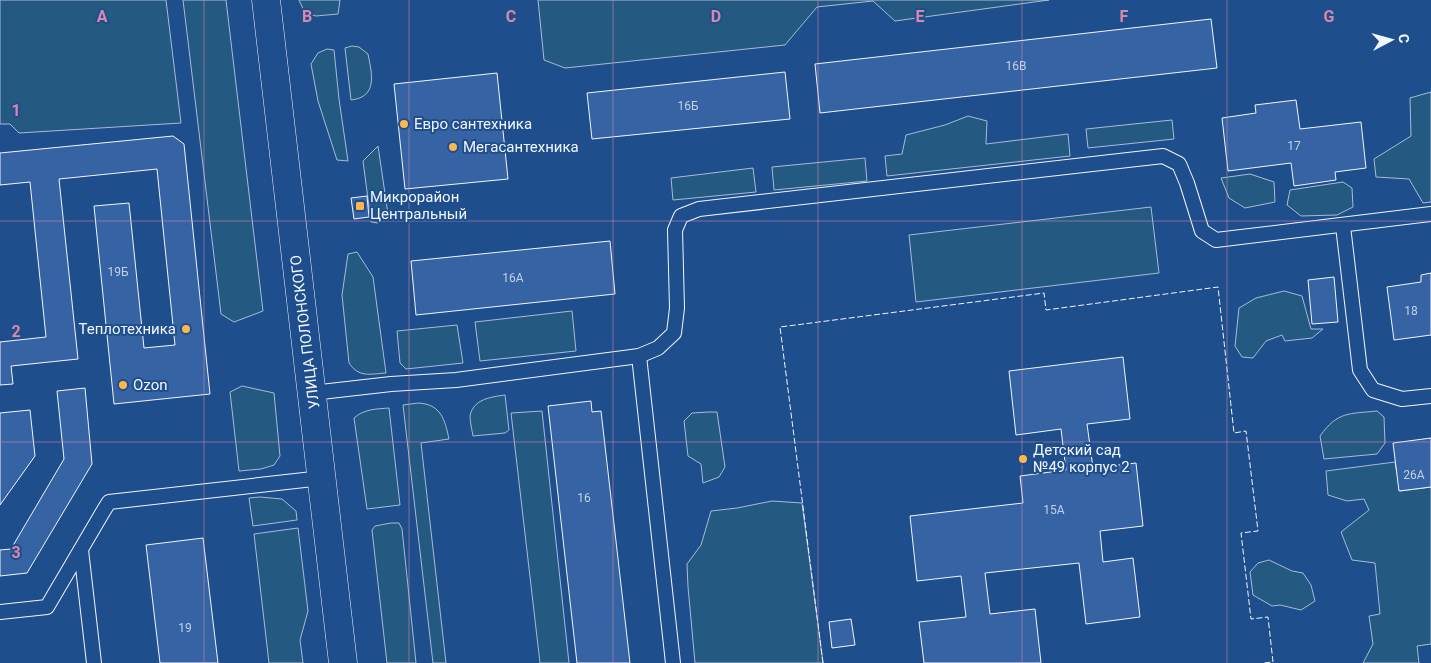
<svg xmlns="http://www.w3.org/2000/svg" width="1431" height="663" font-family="Roboto,sans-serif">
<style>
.green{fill:#245a82;stroke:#a8bbd7}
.building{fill:#3563a3;stroke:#f2f6ff}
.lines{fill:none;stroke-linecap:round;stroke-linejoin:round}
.service-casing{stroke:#f2f6ff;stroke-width:16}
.secondary-casing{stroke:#f2f6ff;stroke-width:29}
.service{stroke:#1f4e8c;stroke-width:14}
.secondary{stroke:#1f4e8c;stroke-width:28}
.fence{stroke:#f2f6ff;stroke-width:1;stroke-dasharray:6 2.5;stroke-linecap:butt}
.grid{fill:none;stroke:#da87ad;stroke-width:1;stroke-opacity:0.55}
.poi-dot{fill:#ffb74d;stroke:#1f4e8c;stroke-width:2}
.labels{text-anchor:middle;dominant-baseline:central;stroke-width:4;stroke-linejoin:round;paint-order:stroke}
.number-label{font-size:12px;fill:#c3d1e8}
.poi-label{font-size:15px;fill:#f2f6ff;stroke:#1f4e8c;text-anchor:start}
.street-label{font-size:15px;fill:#f2f6ff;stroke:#1f4e8c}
.grid-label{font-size:16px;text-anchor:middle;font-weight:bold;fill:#da87ad;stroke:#1f4e8c;stroke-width:4;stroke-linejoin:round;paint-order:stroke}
</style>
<rect width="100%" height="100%" fill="#1f4e8c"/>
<g class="green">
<path d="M0 0H166L181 123 19 133 10 124H0Z"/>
<path d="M183 0H226L263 311 234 322 221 314Z"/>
<path d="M299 0H340L338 14 316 16 305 13Z"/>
<path d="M538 0H1049L895 21 873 1 817 7 785 45 565 68 544 60Z"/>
<path d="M352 46 359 47 368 54C372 74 378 97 351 100L345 48Z"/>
<path d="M327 49 334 50 339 99 348 161 337 160 318 101 311 64 318 53Z"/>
<path d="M1431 92V202L1423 203 1409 179 1376 177 1374 159 1411 136 1410 98Z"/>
<path d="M968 116 987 121 986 144 1068 134 1070 156 887 176 885 156 902 154 906 135 945 125Z"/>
<path d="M1172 120 1174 139 1088 148 1086 129Z"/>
<path d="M378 146 388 214 378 223 371 222 363 161Z"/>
<path d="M865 158 867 181 774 190 772 167Z"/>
<path d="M753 168 756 192 673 200 671 178Z"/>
<path d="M1250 174 1274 182 1275 202 1245 208 1229 198 1221 178Z"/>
<path d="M1343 182 1352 188 1353 207 1337 215 1301 216 1287 205 1290 190Z"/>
<path d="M1151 207 1159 273 916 302 909 235Z"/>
<path d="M357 252 373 277 386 373C370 374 359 378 349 363L342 295 348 254Z"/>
<path d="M1284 291 1302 296 1311 329H1323L1312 338 1285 341 1282 335 1266 341 1253 358 1242 357 1235 346 1239 308 1256 298Z"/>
<path d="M572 311 576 351 480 361 475 322Z"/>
<path d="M457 325 463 363 406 369 400 363 397 331Z"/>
<path d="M242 386 274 393 280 456 274 465 261 469 239 471 230 392Z"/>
<path d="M505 395 509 430 505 433 473 436C472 430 470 422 470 416 473 399 491 397 505 395Z"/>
<path d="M418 403C441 404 445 420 449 439L421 443 446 663H433L403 405Z"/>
<path d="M389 408 400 505 367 509 354 418C364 409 376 409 389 408Z"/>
<path d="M542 411 569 663H540L511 413Z"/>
<path d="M1377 411 1384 417 1385 443 1377 454 1324 459 1320 436C1338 411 1349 414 1377 411Z"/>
<path d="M708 412H717L725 467 719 477 703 483 701 464 688 456 684 421 692 413Z"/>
<path d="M1395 462 1400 491 1431 487V644L1417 646 1419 663H1363L1373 644 1369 616 1380 614 1375 563 1352 560 1341 532 1369 510 1364 499 1347 501 1328 495 1326 471Z"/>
<path d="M260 497 282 499 296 511 297 520 253 526 249 498Z"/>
<path d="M772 501 802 503 823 663H695L688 587 687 564 701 545 711 511 737 508Z"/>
<path d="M391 523H399L402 529 416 663H387L372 530 375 526Z"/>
<path d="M298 528 308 611 300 640 303 663H269L254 534Z"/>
<path d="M1269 560 1292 571 1303 573 1311 585 1315 601 1301 610 1280 605 1272 606 1253 595 1250 572 1258 563Z"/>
</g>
<g class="building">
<path d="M1211 19 1217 68 820 113 815 64Z"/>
<path d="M785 72 790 119 592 139 587 93Z"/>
<path d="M497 73 508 179 405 189 394 84Z"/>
<path d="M1296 100 1300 129 1361 122 1366 168 1335 172 1336 180 1294 186 1291 163 1228 171 1222 118 1256 113 1255 105Z"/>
<path d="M173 136 184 144 210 394 114 404 94 206 129 203 144 348 175 345 157 169 59 179 78 359 11 366 13 384 0 385V342L46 337 30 182 0 185V153Z"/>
<path d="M367 196 369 217 354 219 351 198Z"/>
<path d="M610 241 615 294 416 315 411 261Z"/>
<path d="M1431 273V335L1394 340 1387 287 1421 282V275Z"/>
<path d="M1334 277 1338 322 1312 324 1308 280Z"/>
<path d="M1123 357 1130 419 1087 424 1093 468 1136 463 1143 526 1100 531 1103 562 1133 558 1140 617 1086 624 1079 563 985 573 990 614 1035 609 1041 663H924L919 622 966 617 961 576 917 581 910 516 1023 503 1020 476 1066 470 1061 429 1016 435 1009 371Z"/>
<path d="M85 388 92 464 27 573 0 576V550L11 549 64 459 57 391Z"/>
<path d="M591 401 592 412 601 411 630 663H577L548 406Z"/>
<path d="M30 410 35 456 0 505V413Z"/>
<path d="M1431 438V487L1399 491 1393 443Z"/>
<path d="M203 538 218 663H160L146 545Z"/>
<path d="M851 619 855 645 832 648 829 622Z"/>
</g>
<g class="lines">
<defs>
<g id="service">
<path d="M1343 226 1360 370 1373 390 1402 399 1431 396"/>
<path d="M639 356 673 663"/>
<path d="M312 393 391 384 456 380 639 356 658 348 674 333 677 308 675 230 681 216 699 209 1163 156 1179 164 1187 183 1202 231 1216 240 1431 214"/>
<path d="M81 550 94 663"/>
<path d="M0 612 47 607 104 510 109 502 322 478"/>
</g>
<path id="secondary" d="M266 0 343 663"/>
</defs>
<use href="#service" class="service-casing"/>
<use href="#secondary" class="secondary-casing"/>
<use href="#service" class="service"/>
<use href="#secondary" class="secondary"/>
<path class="fence" d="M823 663 780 327 1044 293 1046 310 1218 287 1234 433 1246 431 1258 531 1241 533 1251 619 1268 617 1273 662 1263 663"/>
</g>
<path class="grid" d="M204 0V663M409 0V663M613 0V663M818 0V663M1022 0V663M1227 0V663M0 221H1431M0 442H1431"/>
<g class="poi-dot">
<circle cx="404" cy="124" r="5"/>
<circle cx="453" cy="147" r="5"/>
<rect x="355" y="201" width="10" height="10" rx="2.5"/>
<circle cx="186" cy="329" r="5"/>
<circle cx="123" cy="385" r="5"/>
<circle cx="1023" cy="459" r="5"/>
</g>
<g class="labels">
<g class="number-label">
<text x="1016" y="66">16В</text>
<text x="688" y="106">16Б</text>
<text x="1294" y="146">17</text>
<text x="118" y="272">19Б</text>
<text x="513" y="278">16А</text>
<text x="1411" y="311">18</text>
<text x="1414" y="475">26А</text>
<text x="584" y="498">16</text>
<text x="1054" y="510">15А</text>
<text x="185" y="628">19</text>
</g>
<g class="poi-label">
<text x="414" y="124">Евро сантехника</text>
<text x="463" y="147">Мегасантехника</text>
<text x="370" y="197">Микрорайон<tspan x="370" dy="17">Центральный</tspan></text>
<text x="176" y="329" text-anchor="end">Теплотехника</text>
<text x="133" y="385">Ozon</text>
<text x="1033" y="450">Детский сад<tspan x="1033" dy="17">№49 корпус 2</tspan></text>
</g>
<g class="street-label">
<text transform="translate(305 332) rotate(-97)">УЛИЦА ПОЛОНСКОГО</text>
</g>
</g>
<g class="grid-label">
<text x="102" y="22">A</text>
<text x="307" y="22">B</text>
<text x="511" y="22">C</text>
<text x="716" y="22">D</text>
<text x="920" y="22">E</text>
<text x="1124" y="22">F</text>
<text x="1329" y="22">G</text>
<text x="16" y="116">1</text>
<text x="16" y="337">2</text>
<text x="16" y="558">3</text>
</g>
<g transform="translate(1391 40) rotate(84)" stroke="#1f4e8c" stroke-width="4" paint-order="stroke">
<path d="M0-4L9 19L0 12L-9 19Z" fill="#f2f6ff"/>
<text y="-8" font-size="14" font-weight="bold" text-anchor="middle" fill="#f2f6ff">С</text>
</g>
</svg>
